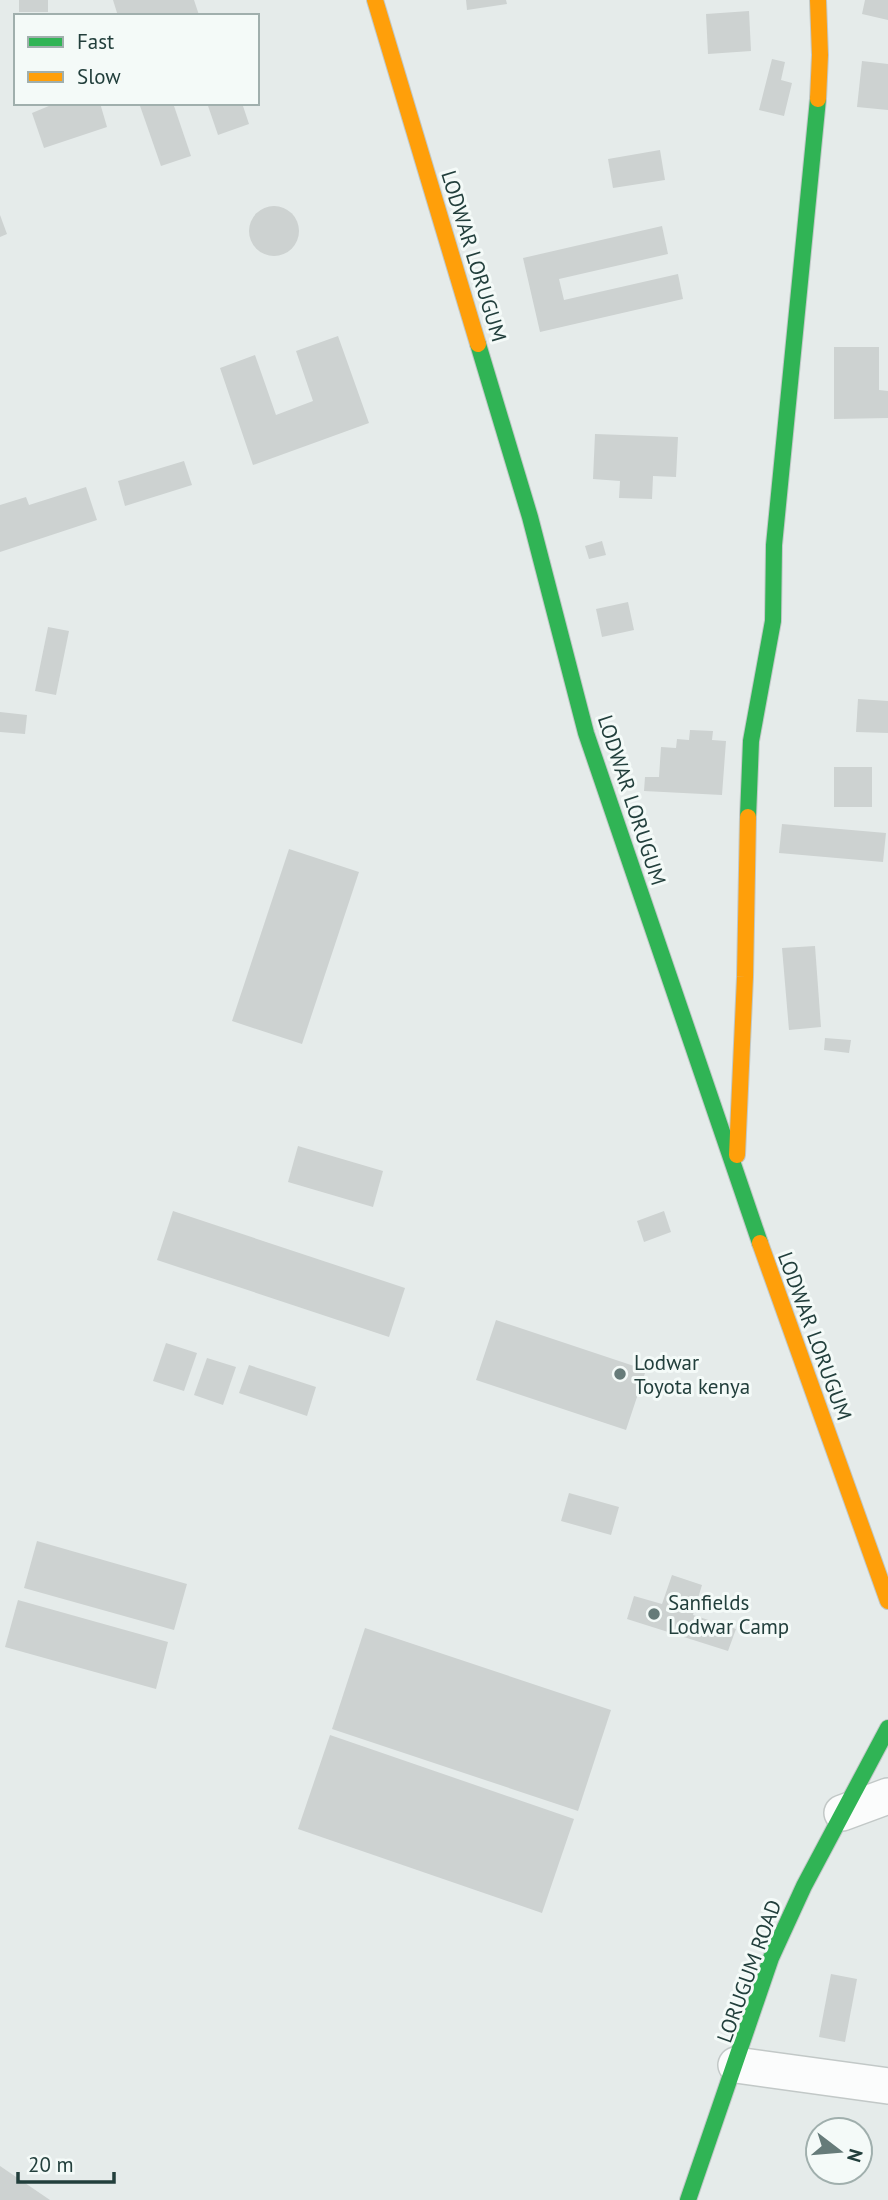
<svg xmlns="http://www.w3.org/2000/svg" width="888" height="2200" font-family="'PT Sans',sans-serif">
<style>
.building{fill:#cdd2d1}
.lines{fill:none;stroke-linecap:round;stroke-linejoin:round}
.street-casing{stroke:#c2c8c7;stroke-width:38}
.fast-casing{stroke:#c1c8c7;stroke-width:18}
.slow-casing{stroke:#c1c8c7;stroke-width:18}
.street{stroke:#fbfcfc;stroke-width:35}
.fast{stroke:#30b455;stroke-width:16}
.slow{stroke:#ff9f0a;stroke-width:16}
.poi-dot{fill:#667b79;stroke:#f4faf8;stroke-width:2.5}
.labels{text-anchor:middle;dominant-baseline:central;stroke-width:6;stroke-linejoin:round;paint-order:stroke}
.street-label{font-size:21px;fill:#223f3c;stroke:#f4faf8}
.poi-label{font-size:21px;fill:#223f3c;stroke:#f4faf8;text-anchor:start}
</style>
<rect width="100%" height="100%" fill="#e5ebea"/>
<g class="building">
<rect x="19" y="0" width="29" height="12"/>
<path d="M113 0H194L199 15 118 16Z"/>
<path d="M466 0H506L507 4 467 10Z"/>
<path d="M865 0H888V20L862 14Z"/>
<path d="M749 11 751 51 708 54 706 14Z"/>
<path d="M772 59 785 62 781 80 792 83 784 116 759 110Z"/>
<path d="M862 61 888 64V110L857 107Z"/>
<path d="M56 103H100L107 127 44 148 32 113Z"/>
<path d="M139 103H173L191 156 161 166Z"/>
<path d="M207 103H242L249 124 218 135Z"/>
<path d="M660 150 665 180 613 188 608 159Z"/>
<circle cx="274" cy="231" r="25"/>
<path d="M0 215 7 234 0 237Z"/>
<path d="M662 226 668 254 559 279 564 300 678 274 683 299 540 332 523 258Z"/>
<path d="M338 336 369 423 253 465 220 368 255 355 276 415 313 401 296 351Z"/>
<path d="M834 347H879V390L888 391V418L834 419Z"/>
<path d="M595 434 678 437 676 477 653 476 652 499 619 498 620 481 593 479Z"/>
<path d="M184 461 192 485 125 506 118 481Z"/>
<path d="M86 487 97 520 0 552V505L26 497 29 505Z"/>
<path d="M602 541 606 555 589 559 585 546Z"/>
<path d="M628 602 634 630 602 637 596 609Z"/>
<path d="M48 627 69 631 56 695 35 691Z"/>
<path d="M858 699 888 701V733L856 732Z"/>
<path d="M0 712 27 715 25 734 0 732Z"/>
<path d="M690 730 713 731 712 740 726 741 722 795 644 791 645 777H659L661 747 676 748 677 739 689 740Z"/>
<rect x="834" y="767" width="38" height="40"/>
<path d="M782 824 886 833 883 862 779 853Z"/>
<path d="M289 849 359 872 302 1044 232 1021Z"/>
<path d="M815 946 821 1027 789 1030 782 948Z"/>
<path d="M825 1038 851 1040 849 1053 824 1050Z"/>
<path d="M298 1146 383 1171 373 1207 288 1182Z"/>
<path d="M173 1211 405 1288 389 1337 157 1260Z"/>
<path d="M664 1211 671 1232 644 1242 637 1221Z"/>
<path d="M496 1320 646 1370 626 1430 476 1380Z"/>
<path d="M166 1343 197 1353 184 1391 153 1381Z"/>
<path d="M207 1358 236 1367 223 1405 194 1395Z"/>
<path d="M249 1365 316 1387 307 1416 239 1393Z"/>
<path d="M569 1493 619 1507 611 1535 561 1521Z"/>
<path d="M37 1541 187 1584 174 1630 24 1588Z"/>
<path d="M672 1575 702 1585 693 1615 736 1629 728 1651 627 1619 634 1596 662 1604Z"/>
<path d="M18 1600 168 1642 156 1689 5 1647Z"/>
<path d="M365 1628 611 1710 578 1811 332 1729Z"/>
<path d="M330 1735 574 1819 542 1913 298 1829Z"/>
<path d="M831 1974 857 1979 845 2042 819 2037Z"/>
<path d="M0 2166 50 2200H0Z"/>
</g>
<g class="lines">
<defs>
<g id="street">
<path d="M842 1813 888 1796"/>
<path d="M736 2065 888 2086"/>
</g>
<g id="fast">
<path d="M478 344 530 517 586 733 760 1243"/>
<path d="M748 817 751 741 773 621 774 545 818 99"/>
<path d="M688 2200 771 1958 804 1886 888 1728"/>
</g>
<g id="slow">
<path d="M375 0 478 344"/>
<path d="M818 0 820 55 818 99"/>
<path d="M737 1155 745 977 748 817"/>
<path d="M760 1243 888 1601"/>
</g>
</defs>
<use href="#street" class="street-casing"/>
<use href="#fast" class="fast-casing"/>
<use href="#slow" class="slow-casing"/>
<use href="#street" class="street"/>
<use href="#fast" class="fast"/>
<use href="#slow" class="slow"/>
</g>
<g class="poi-dot">
<circle cx="620" cy="1374" r="7"/>
<circle cx="654" cy="1614" r="7"/>
</g>
<g class="labels">
<g class="street-label">
<text transform="translate(474 256) rotate(73)">LODWAR LORUGUM</text>
<text transform="translate(632 800) rotate(72)">LODWAR LORUGUM</text>
<text transform="translate(815 1336) rotate(70)">LODWAR LORUGUM</text>
<text transform="translate(749 1971) rotate(-70)">LORUGUM ROAD</text>
</g>
<g class="poi-label">
<text x="634" y="1362">Lodwar<tspan x="634" dy="24">Toyota kenya</tspan></text>
<text x="668" y="1602">Sanfields<tspan x="668" dy="24">Lodwar Camp</tspan></text>
</g>
</g>
<rect x="14" y="14" width="245" height="91" fill="#f4faf8" stroke="#a0afad" stroke-width="2"/>
<rect x="28" y="37" width="35" height="10" fill="#30b455" stroke="#a0afad" stroke-width="2"/>
<text x="77" y="49" font-size="21" fill="#223f3c">Fast</text>
<rect x="28" y="72" width="35" height="10" fill="#ff9f0a" stroke="#a0afad" stroke-width="2"/>
<text x="77" y="84" font-size="21" fill="#223f3c">Slow</text>
<g transform="translate(839 2151) rotate(106)"><circle r="33" fill="#f4faf8" stroke="#a0afad" stroke-width="2"/>
<path d="M0-5L12 26L0 18L-12 26Z" fill="#667b79"/>
<text y="-10" font-size="19" font-weight="bold" text-anchor="middle" fill="#223f3c">N</text>
</g>
<path d="M18 2172v10h96v-10" fill="none" stroke="#223f3c" stroke-width="3.5"/>
<text x="28" y="2172" font-size="21" fill="#223f3c" stroke="#f4faf8" stroke-width="5" paint-order="stroke">20 m</text>
</svg>
